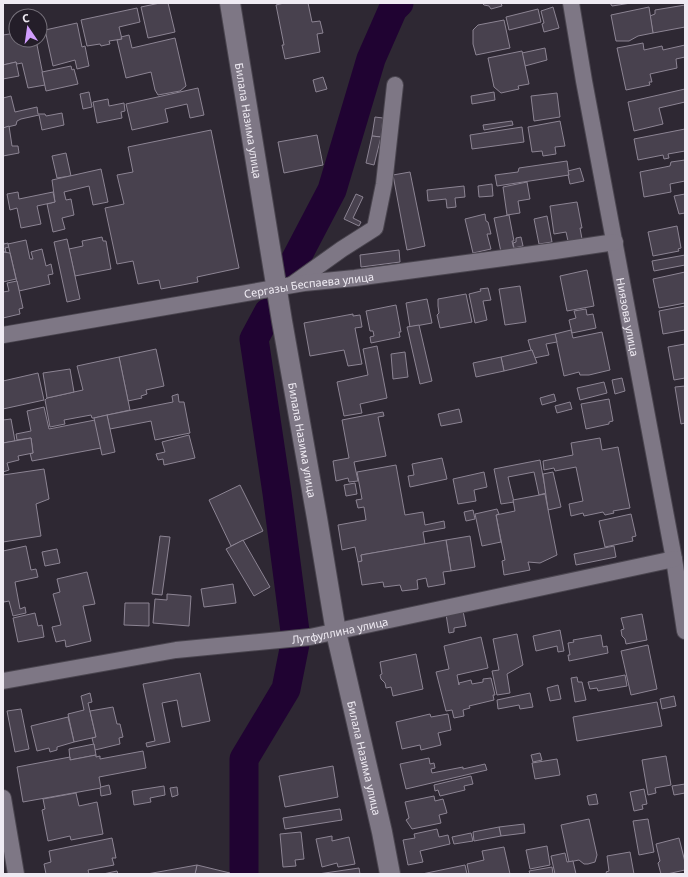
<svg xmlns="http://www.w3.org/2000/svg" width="688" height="877" font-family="'Noto Sans',sans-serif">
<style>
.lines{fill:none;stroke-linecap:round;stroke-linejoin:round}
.river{stroke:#200332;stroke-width:29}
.building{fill:#48414e;stroke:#8c8493}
.minor-casing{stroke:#4a454f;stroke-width:18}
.tertiary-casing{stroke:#4a454f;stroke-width:22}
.minor{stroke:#7e7785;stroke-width:16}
.tertiary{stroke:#7e7785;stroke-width:20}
.labels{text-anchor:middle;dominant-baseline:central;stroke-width:4;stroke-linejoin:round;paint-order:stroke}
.street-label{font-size:11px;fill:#efebf3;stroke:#241e29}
</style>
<rect width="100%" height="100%" fill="#2e2833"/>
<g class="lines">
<g class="river">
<path d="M287 276 332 190 371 59 393 9 399 3"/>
<path d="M244 874V759L286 689 296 639 277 493 254 339 268 313"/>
</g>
</g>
<g class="building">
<path d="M160 3H168L175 32 148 38 141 7Z"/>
<path d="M284 3H308L312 22 320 21 323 33 317 34 320 52 285 59 282 45H284L276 5Z"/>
<path d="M482 3H501L502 6 491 9 489 6 484 5Z"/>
<path d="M610 3H631L612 6Z"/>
<path d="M685 5V27L653 33 650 16 655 14V10Z"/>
<path d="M553 7 559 28 544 32 542 24 544 23 541 11Z"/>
<path d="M649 7 653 33 638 36 629 41H616L611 15Z"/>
<path d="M137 8 140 22 119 27 122 39 109 41 110 44 101 46 100 44 87 46 81 20Z"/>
<path d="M538 9 541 22 509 30 506 17Z"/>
<path d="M504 20 510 48 476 55 473 44V30L478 25Z"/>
<path d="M77 23 82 47 85 46 89 66 77 69 75 60 53 66 45 30Z"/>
<path d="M16 33V40H36L45 85 28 88 22 63 17 64 16 62 3 65V35Z"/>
<path d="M129 35 132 48 175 38 186 86 180 91 158 95 155 90 151 72 126 78 117 40 122 39 121 37Z"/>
<path d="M643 43 644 50 662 46 663 50 685 45V57L676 59 677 68 650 74 652 82H649L650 85 626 90 617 48Z"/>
<path d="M545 48 547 60 525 66 522 53Z"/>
<path d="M522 51 529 84 518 86 519 89 501 93 494 87 488 58Z"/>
<path d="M16 62 19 76 3 79V65Z"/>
<path d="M71 66 72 70 74 69 78 84 46 91 42 72Z"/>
<path d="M323 77 327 89 316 92 313 80Z"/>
<path d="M198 88 204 115 190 118 187 104 165 109 168 122 132 130 126 104Z"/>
<path d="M685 89V102L659 108 663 124 634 131 628 102Z"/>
<path d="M89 92 92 107 83 109 80 94Z"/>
<path d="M494 92 495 100 472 104 471 96Z"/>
<path d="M557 93 560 117 534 121 531 96Z"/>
<path d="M11 96 15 112 37 107 38 114H45L46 116 62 113 64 125 42 130 39 115 21 119 17 121 16 125 3 128V98Z"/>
<path d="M108 99 109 106 124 103 125 111 121 112 122 118 97 123 93 102Z"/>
<path d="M375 117 383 118 381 137 372 136Z"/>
<path d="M512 121 513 125 484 130 483 125Z"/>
<path d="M560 121 565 146 555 147 556 154 543 156 542 151 532 152 528 127Z"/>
<path d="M9 126 12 146H18L19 153 3 156V128Z"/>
<path d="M522 127 524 142 472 149 470 135Z"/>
<path d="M685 129V151L668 154 669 158 664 159 663 155 638 160 634 139Z"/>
<path d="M211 130 239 268 197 277 198 282 161 289 159 280 138 284 133 261 117 264 105 208 124 204 117 175 133 172 128 147Z"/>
<path d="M317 135 323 165 284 173 278 142Z"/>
<path d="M372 136 381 137 374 165 366 163Z"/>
<path d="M66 153 71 176 57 178 52 156Z"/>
<path d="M685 160V181L670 184 671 192 644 197 640 172 670 166 671 162Z"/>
<path d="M567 161 569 175 497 186 495 175 518 172 519 168Z"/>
<path d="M580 168 584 181 570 184 568 175H569L568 171Z"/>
<path d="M101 169 108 202 93 205 89 186 64 192 66 200 71 199 74 215 62 218 65 229 53 232 47 204 55 202 52 180Z"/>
<path d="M410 172 425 246 407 250 393 175Z"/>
<path d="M527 182 530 199 518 201 520 213 507 215 503 187Z"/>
<path d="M492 184 493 196 479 197 478 186Z"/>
<path d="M464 186 465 197 455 198 456 207 447 208 446 199 428 201 427 190Z"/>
<path d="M18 192 19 199 53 192 55 202 37 206 41 224 21 228 17 208 10 210 7 194Z"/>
<path d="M356 194 363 197 353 218 361 222 359 226 344 219Z"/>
<path d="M685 194V213L679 214 674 196Z"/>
<path d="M577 202 582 228H580L582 239 568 241 566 232 554 234 550 206Z"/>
<path d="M485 214 486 221 488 222 491 234H487L491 249 473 253 465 219Z"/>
<path d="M509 215 514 241H512L514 249 501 252 494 218Z"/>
<path d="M547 216 552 242 539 244 534 219Z"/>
<path d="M677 226 681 248 678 249 679 251 653 256 648 232Z"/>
<path d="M102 237 103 241H106L111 269 75 276 69 249 83 246 82 241Z"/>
<path d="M521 237 523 246 514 248 513 243 516 242V238Z"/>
<path d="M67 239 80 299 67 302 54 242Z"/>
<path d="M3 240 4 244 8 243 9 247 5 248 6 252H3Z"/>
<path d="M26 240 30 259H33L31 252 42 249 46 266 51 264 53 274 48 275 50 284 19 291 8 244Z"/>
<path d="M399 250 400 262 361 267 360 255Z"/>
<path d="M3 252 10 253 16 279 3 282Z"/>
<path d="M685 255V265L654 271 652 261Z"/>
<path d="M587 270 594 306 567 311 560 276Z"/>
<path d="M685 272V303L659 308 653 279Z"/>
<path d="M17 281 23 308 19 309 20 314 3 318V292L9 291 7 283Z"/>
<path d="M520 286 526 322 505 325 499 289Z"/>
<path d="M488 288 491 300 483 301 487 320 475 323 469 294 481 291 480 289Z"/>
<path d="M466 294 472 322 440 328 437 315 439 313 438 306V299Z"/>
<path d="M427 299 432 323 410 327 406 303Z"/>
<path d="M396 305 401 332H399L400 337 371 343 370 337 374 336 373 331H370L366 311Z"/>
<path d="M685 306V330L663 334 659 311Z"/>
<path d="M586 309 587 315 593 314 596 328 572 333 569 320 576 318 574 311Z"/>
<path d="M353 314V316L360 315 362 327 355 328 362 364 348 366 344 350 310 356 304 323Z"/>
<path d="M419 325 432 381 420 384 407 327Z"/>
<path d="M571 330 573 338 602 332 610 370 589 375H580L579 372 564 376 555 334Z"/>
<path d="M555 334 557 342 546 344 549 355 534 358 532 350H531L528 340Z"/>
<path d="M685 344V378L674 380 668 347Z"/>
<path d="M377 346 387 398 360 404 362 413 344 416 337 382 368 375 363 349Z"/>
<path d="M156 349 164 386 146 390 147 394 141 396 142 398 128 401 119 357Z"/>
<path d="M532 350 537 363 504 371 501 357Z"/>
<path d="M405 352 408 377 393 379 391 354Z"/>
<path d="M119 357 130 410 94 418H92L91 415 64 420 65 424 50 427 45 400 47 398 83 390 77 366Z"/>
<path d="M501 357 504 371 476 377 473 363Z"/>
<path d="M70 369 74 392 47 398 43 373Z"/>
<path d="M38 373 44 400 3 409V381Z"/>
<path d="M622 378 625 391 615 394 612 380Z"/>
<path d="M604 382 607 393 580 400 577 388Z"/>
<path d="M685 386V423L681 424 675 387Z"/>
<path d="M178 394 179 402H184L190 433 155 440 151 421 110 429 107 415 173 402 172 396Z"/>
<path d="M554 394 556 401 542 405 540 398Z"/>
<path d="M609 399 613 421 609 422V424L586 429 581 404Z"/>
<path d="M570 402 572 409 557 413 555 406Z"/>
<path d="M44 407 49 429 95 420 101 448 32 461 30 453H33L31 438 17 440 16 434 31 431 27 411Z"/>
<path d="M459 409 462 422 441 426 438 414Z"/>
<path d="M383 412 384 416 378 417 386 456 354 462 358 481 349 482 348 478 336 481 333 461 349 458 342 420Z"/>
<path d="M107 415 115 452 102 455 94 418Z"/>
<path d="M11 419 15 441 3 443V420Z"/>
<path d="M189 435 195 458 164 465 163 459 158 460 156 454 165 452 162 442Z"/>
<path d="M31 438 33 453 18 456 19 460 7 463 9 470 3 472V443Z"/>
<path d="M600 438 602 450 618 447 630 508 613 511 614 513 605 515 603 512 584 516 583 513 571 516 569 504 583 501 576 467 555 471 554 468 544 470 543 461 573 455 571 443Z"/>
<path d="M442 458 447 479 410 487 408 476 414 475 412 464Z"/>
<path d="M540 460 546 493 539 495 534 472 508 477 514 502 501 504 494 469Z"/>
<path d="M396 465 405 515 423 512 425 525 444 521 445 528 423 532 425 544 361 555 362 561 358 562 355 547 342 550 338 525 366 520 364 507 358 508 356 500 362 499 357 472Z"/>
<path d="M44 469 49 499 36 504 41 536 3 542V475Z"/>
<path d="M484 472 487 487 474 490 476 501 458 504 453 479Z"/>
<path d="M553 472 561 507 548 510 543 474Z"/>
<path d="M355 483 357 494 346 496 344 485Z"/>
<path d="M240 485 263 531 231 546 209 500Z"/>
<path d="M545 494 557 555 540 563 528 562 530 570 504 575 502 561 505 560 496 515 515 511 513 500Z"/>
<path d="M497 509 499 514 496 515 501 542 482 546 475 514Z"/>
<path d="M473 510 475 519 466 521 464 512Z"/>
<path d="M631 514 636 536 632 537 633 541 605 547 599 521Z"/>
<path d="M160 536 170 537 162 595 152 594Z"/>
<path d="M470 536 475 567 451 571 446 540Z"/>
<path d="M243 540 270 587 254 596 226 549Z"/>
<path d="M446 540 451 571 443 572 445 584 428 587 426 578 417 580 418 589 402 591 400 585 384 587 383 582 362 585 358 562 362 561 361 555Z"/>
<path d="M26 546 31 570 36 569 38 577 15 582 20 609 25 607 26 613 13 616 9 601 4 602 3 598V551Z"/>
<path d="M614 546 616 557 576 565 574 554Z"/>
<path d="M57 549 60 563 45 566 42 552Z"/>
<path d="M87 572 95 604 83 606 91 641 66 647 65 640 56 642 52 627 61 625 53 594 60 592 57 579Z"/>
<path d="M233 584 236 603 204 607 201 589Z"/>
<path d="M167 594 191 596 189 626 153 623 155 599 167 600Z"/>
<path d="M125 603H149V626L124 625Z"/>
<path d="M463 611 466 626 454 628V632L449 633 446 614Z"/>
<path d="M35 613 38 626 42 625 44 637 18 642 13 618Z"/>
<path d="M642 614 647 640 626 644 625 639 622 636 621 630 624 629 621 618Z"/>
<path d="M560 630 564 651 558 652 557 646 536 651 533 636Z"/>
<path d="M517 634 523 665 507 674 510 693 497 695 492 671 499 670 493 639Z"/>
<path d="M601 635 603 647 607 646 608 653 569 661 568 655H570L568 643 574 642 573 640Z"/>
<path d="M481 637 488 668 457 675 459 685V683L471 680 472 684 483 682V679L491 678 495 695H493L494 700 469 706 470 708 463 710 464 716 454 718 452 710 446 711 436 672 449 669 444 646Z"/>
<path d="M648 645 657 689 631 695 621 651Z"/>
<path d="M416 654 423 689 393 696 391 687 386 688 385 683 381 679 380 675 382 674 380 662Z"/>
<path d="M200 673 210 721 182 727 177 700 162 703 170 742 147 747 146 743 155 741 143 684Z"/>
<path d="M625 675 627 686 598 691 597 688 590 689 588 682Z"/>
<path d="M577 677 578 682H582L586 700 575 702 571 678Z"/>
<path d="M558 685 561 699 550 701 547 688Z"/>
<path d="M90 693 92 702 88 703 96 737 74 742 68 714 84 710 81 696Z"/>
<path d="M530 693 533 707 520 709 519 705 498 709 497 700Z"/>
<path d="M674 696 676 706 662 709 660 699Z"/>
<path d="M657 702 662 726 577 741 573 717Z"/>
<path d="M113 707 117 724H120L123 737 119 738 120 744 95 750 92 738 96 737 90 711Z"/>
<path d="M21 709 29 749 15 752 7 711Z"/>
<path d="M430 714 431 717 448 714 451 730 438 733 441 745 421 750 420 745 402 749 396 722Z"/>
<path d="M68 717 74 742 57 747V750L50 752 49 748 37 751 31 726Z"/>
<path d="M94 744 96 755 70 760 69 749Z"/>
<path d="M143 751 146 768 99 777 101 788 23 802 17 767 70 757V760L96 755V757L100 756V759Z"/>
<path d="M540 753 542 760 533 762 531 755Z"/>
<path d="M666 756 671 785 655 788 656 793 648 795 642 760Z"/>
<path d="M429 758 430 764 434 763 435 768 431 769 432 773 463 767V769L485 764 487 770 406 789 400 764Z"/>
<path d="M557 759 560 775 535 779 532 763Z"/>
<path d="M333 766 338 797 285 807 279 776Z"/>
<path d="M471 776 473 784 464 786 465 790 440 796 438 790 435 791 434 785Z"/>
<path d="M685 784V793L674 795 672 786Z"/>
<path d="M109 785 111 794 101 796 100 788 101 787Z"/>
<path d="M164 786 165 795 150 798 151 802 134 805 132 791Z"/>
<path d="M177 787 178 795 172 797 170 788Z"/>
<path d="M644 789 647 804 642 805 643 809 634 811 630 792Z"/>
<path d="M76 793 79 806 97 802 103 834 71 840 70 836 48 841 42 810 45 809 43 799Z"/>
<path d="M596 794 598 804 589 805 587 796Z"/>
<path d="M434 796 435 801 443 799 447 813 439 815 441 823 412 829 406 820 409 818 405 802Z"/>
<path d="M340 809 342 820 285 829 283 818Z"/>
<path d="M589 819 597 855 595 862 588 864H584L579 860 569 862 561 825Z"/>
<path d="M648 819 654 852 639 855 633 821Z"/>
<path d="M524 824 525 833 501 836 499 827Z"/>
<path d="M499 827 501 836 474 841 473 832Z"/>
<path d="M437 829 439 837 448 835 450 844 420 851 423 862 408 865 403 840 415 838 414 834Z"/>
<path d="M301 832 304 859 295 860 296 866 283 867 280 834Z"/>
<path d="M471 833 473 841 454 844 452 837Z"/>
<path d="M332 836V841L349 837 355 864 338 867 337 863 322 867 316 839Z"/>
<path d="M112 838 116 858H112L114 865 88 870 89 874H46L44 864 51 862 49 851Z"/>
<path d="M679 838 685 862V870L667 874H661L658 863 660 861 656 844Z"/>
<path d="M547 846 550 865 530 869 526 850Z"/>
<path d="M504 847 510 874H469L467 864 484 860 482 851Z"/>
<path d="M630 852 634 874H607L606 872 609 871 607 856Z"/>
<path d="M565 853 567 862 573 861 576 874H555L551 856Z"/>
<path d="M197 865 230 873V874H195Z"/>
<path d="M197 865 195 874H147Z"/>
<path d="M465 865 467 874H422Z"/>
<path d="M552 867 553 874H530L529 871Z"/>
<path d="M359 868 360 874H318Z"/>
<path d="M117 871 118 874H103Z"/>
</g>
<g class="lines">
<defs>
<g id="minor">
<path id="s1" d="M571 3 584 81 674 559 685 631"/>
<path d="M293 284 342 249 375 228 384 184 395 85"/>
<path id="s2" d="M3 335 304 283 355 278 555 251 615 242"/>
<path id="s3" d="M3 681 176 650 310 637 674 559"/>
<path d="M3 798 16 874"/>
</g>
<g id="tertiary">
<path id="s4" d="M230 3 282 321 317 518 336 632 382 832 390 874"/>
</g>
</defs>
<use href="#minor" class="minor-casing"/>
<use href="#tertiary" class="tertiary-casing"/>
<use href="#minor" class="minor"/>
<use href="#tertiary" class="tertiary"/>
</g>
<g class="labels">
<g class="street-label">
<text stroke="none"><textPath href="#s4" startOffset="119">Билала Назима улица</textPath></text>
<text stroke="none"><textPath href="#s2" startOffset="310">Сергазы Беспаева улица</textPath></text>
<text stroke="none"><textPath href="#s1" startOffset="319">Ниязова улица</textPath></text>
<text stroke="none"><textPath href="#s4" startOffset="443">Билала Назима улица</textPath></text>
<text stroke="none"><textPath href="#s3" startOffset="341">Лутфуллина улица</textPath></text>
<text stroke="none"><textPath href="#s4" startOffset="767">Билала Назима улица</textPath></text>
</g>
</g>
<rect width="688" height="877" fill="none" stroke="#efebf3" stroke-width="8"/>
<g transform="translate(28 28) rotate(347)"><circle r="19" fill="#241e29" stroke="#75707a"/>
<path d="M0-3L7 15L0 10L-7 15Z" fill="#d19dfe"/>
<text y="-6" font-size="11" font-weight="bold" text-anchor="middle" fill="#efebf3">С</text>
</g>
</svg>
